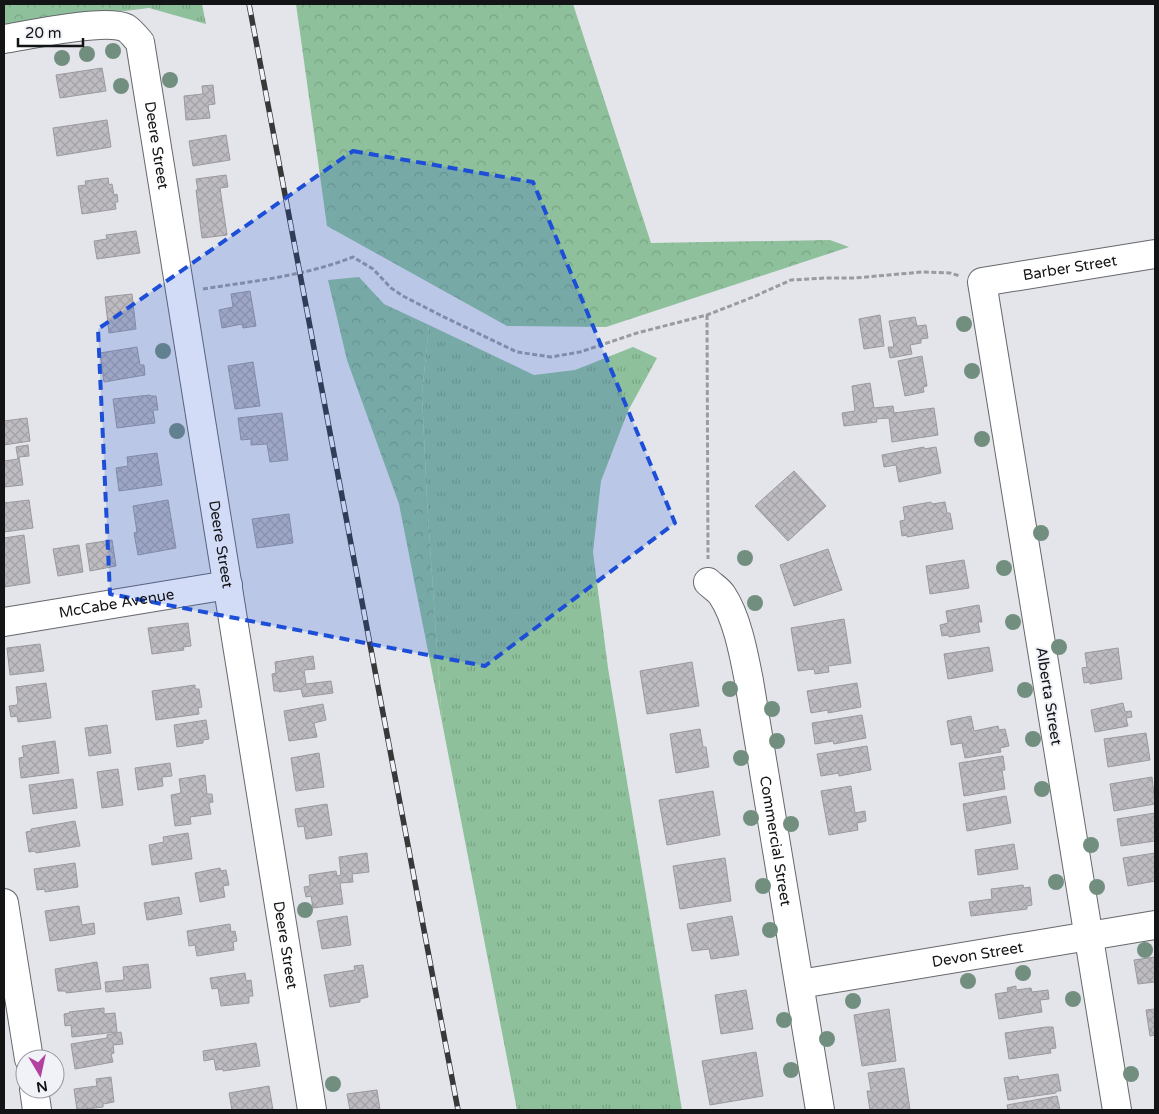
<svg xmlns="http://www.w3.org/2000/svg" width="1159" height="1114" font-family="'Varela Round',sans-serif">
<style>
.grass{fill:url(#grass-tufts)}
.forest{fill:url(#forest-crowns)}
.building{fill:url(#building-cross-hatch);stroke:#9a999d}
.lines{fill:none;stroke-linecap:round;stroke-linejoin:round}
.minor-casing{stroke:#66686c;stroke-width:30}
.path{stroke:#999b9f;stroke-width:3;stroke-dasharray:5 2.5;stroke-linecap:butt}
.minor{stroke:#fff;stroke-width:28}
.rail-casing{stroke:#36383a;stroke-width:5.5}
.rail{stroke:#f0f2f7;stroke-width:4;stroke-dasharray:11;stroke-linecap:butt}
.tree{fill:#728e7f}
.marked{fill:#1d4ed8;fill-opacity:0.2;stroke:#1d4ed8;stroke-width:4;stroke-dasharray:10 6;stroke-linejoin:round}
.labels{text-anchor:middle;dominant-baseline:central;stroke-width:4;stroke-linejoin:round;paint-order:stroke}
.street-label{font-size:15px;fill:#131416;stroke:#f0f2f7}
</style>
<defs>
<pattern id="grass-tufts" width="24" height="20" patternUnits="userSpaceOnUse" patternTransform="scale(1.25)"><rect width="24" height="20" fill="#8ec09b"/><path d="M3 7l-1-3M5 7V3M7 7l1-3M15 17l-1-3M17 17v-4M19 17l1-3" fill="none" stroke="#7aa485"/></pattern>
<pattern id="forest-crowns" width="20" height="18" patternUnits="userSpaceOnUse" patternTransform="scale(1.25)"><rect width="20" height="18" fill="#8ec09b"/><path d="M2 6a3 3 0 1 1 6 0M12 15a3 3 0 1 1 6 0" fill="none" stroke="#7aa485"/></pattern>
<pattern id="building-cross-hatch" width="8" height="8" patternUnits="userSpaceOnUse" patternTransform="scale(1.25)"><rect width="8" height="8" fill="#bebcc1"/><path d="M0 0l8 8M0 8l8-8" fill="none" stroke="#a2a1a5"/></pattern>
</defs>
<rect width="100%" height="100%" fill="#e3e5ea"/>
<g class="grass">
<path d="M4 4H202L206 24 149 8 4 26Z"/>
<path d="M429 325 534 375 575 370 633 347 657 358 628 411 601 481 593 552 608 668 682 1110H517L442 722 427 501 422 394Z"/>
</g>
<g class="forest">
<path d="M4 4H122V11L4 26Z"/>
<path d="M296 4H573L651 243 830 240 849 247 606 327 507 326 327 226Z"/>
<path d="M359 277 384 304 429 325 422 394 427 501 442 722 399 504 347 360 328 280Z"/>
</g>
<g class="building">
<path d="M102 68 106 91 60 98 56 75Z"/>
<path d="M213 85 215 104 208 105 210 118 186 120 184 96 203 94 202 86Z"/>
<path d="M107 120 111 147 57 156 53 128Z"/>
<path d="M226 135 230 160 193 166 189 141Z"/>
<path d="M226 175 228 187 220 188 227 235 202 238 196 190H198L196 179Z"/>
<path d="M108 178 109 185 112 184 114 195 117 194 118 202H115L116 209 82 214 78 186 86 185 85 181Z"/>
<path d="M136 231 140 253 97 259 94 241 107 239 106 235Z"/>
<path d="M250 291 256 326 243 328 242 324 222 328 219 310 233 307 231 294Z"/>
<path d="M132 294 136 329 109 333 105 297Z"/>
<path d="M880 315 884 346 864 349 859 319Z"/>
<path d="M915 317 917 326 926 325 928 338 921 339V343L910 345 912 354 890 358 888 347H894L889 321Z"/>
<path d="M137 347 140 365H144L145 375 104 382 100 353Z"/>
<path d="M922 356 927 386 923 387 924 392 905 396 898 361Z"/>
<path d="M253 362 260 406 235 409 228 366Z"/>
<path d="M870 383 874 408 893 406 894 413 934 408 938 435 892 442 889 418 876 419 877 422 844 426 842 413 855 411 852 386Z"/>
<path d="M150 395V396H156L158 410H153L155 423 117 428 113 399Z"/>
<path d="M282 413 288 460 270 462 267 444 251 445V439L241 440 238 418Z"/>
<path d="M27 418 30 441 4 445V421Z"/>
<path d="M28 445 29 456 19 457 23 485 4 487V461L18 459 16 447Z"/>
<path d="M924 447V449L936 447 941 473 899 482 896 465 884 467 882 455Z"/>
<path d="M157 453 162 485 119 491 116 468 128 466 127 457Z"/>
<path d="M794 471 826 506 788 541 755 506Z"/>
<path d="M29 500 33 528 4 532V503Z"/>
<path d="M168 500 176 548 138 555 134 533 137 532 133 506Z"/>
<path d="M931 502 932 504 945 502 947 513H950L953 529 907 537V535L902 536 900 521 905 520 903 507Z"/>
<path d="M289 514 293 543 257 548 252 519Z"/>
<path d="M24 535 30 583 4 587V538Z"/>
<path d="M112 540 116 566 90 571 86 544Z"/>
<path d="M79 545 83 572 58 576 53 549Z"/>
<path d="M828 549 842 590 794 606 780 565Z"/>
<path d="M964 560 969 588 930 594 926 566Z"/>
<path d="M979 605 982 622H978L980 632 949 637V635L942 636 940 625 948 623 946 611Z"/>
<path d="M844 619 851 663 828 666 829 672 815 674 814 669 798 671 791 628Z"/>
<path d="M188 623 191 646 183 647 184 650 152 654 148 628Z"/>
<path d="M40 644 44 671 10 675 7 648Z"/>
<path d="M989 647 993 671 948 679 944 654Z"/>
<path d="M1118 648 1122 679 1090 684V682L1084 683 1082 668 1087 667 1085 653Z"/>
<path d="M313 656 315 669 304 670 306 684 331 681 333 693 303 697 301 689 279 692V691H274L272 674 276 673 275 662Z"/>
<path d="M692 662 699 706 647 714 640 671Z"/>
<path d="M46 683 51 718 18 722 17 716 11 717 9 706 17 705 18 702 16 687Z"/>
<path d="M857 683 861 707 828 713V710L811 713 807 691Z"/>
<path d="M195 685V689H199L202 707 198 708 199 714 156 720 152 691Z"/>
<path d="M1123 703 1125 712 1131 711 1132 717 1126 718 1128 726 1095 732 1091 710Z"/>
<path d="M323 704 326 720 314 723 317 737 289 741 284 711Z"/>
<path d="M862 715 866 738 834 744 833 741 815 744 812 723Z"/>
<path d="M971 716 974 731 998 726 999 730 1005 729 1009 746 1000 748 1001 752 965 758 962 743 951 745 947 721Z"/>
<path d="M206 720 209 739 203 740V743L177 747 174 725Z"/>
<path d="M107 725 111 753 89 756 85 728Z"/>
<path d="M700 729 703 747H706L709 767 676 773 670 734Z"/>
<path d="M1146 733 1150 760 1108 767 1104 739Z"/>
<path d="M55 741 59 773 21 778 19 758 24 757 22 746Z"/>
<path d="M867 746 871 770 839 776V773L821 776 817 754Z"/>
<path d="M319 753 324 787 296 791 291 758Z"/>
<path d="M1003 756 1005 770H1002L1005 789 964 796 959 763Z"/>
<path d="M170 763 172 776 162 777 163 786 138 790 135 768Z"/>
<path d="M118 769 123 805 102 808 97 772Z"/>
<path d="M205 775 207 794H212L213 802 209 803 211 814 190 817 191 824 175 826 171 795 181 793 179 779Z"/>
<path d="M1152 777 1155 804 1114 811 1110 784Z"/>
<path d="M73 779 77 808 33 814 29 785Z"/>
<path d="M851 786 855 813 865 811 866 821 857 823 858 830 829 835 821 791Z"/>
<path d="M713 791 720 835 667 845 659 800Z"/>
<path d="M1006 796 1011 823 967 831 963 804Z"/>
<path d="M327 804 332 835 306 839 304 826 298 827 295 809Z"/>
<path d="M1155 813V841L1121 846 1117 819Z"/>
<path d="M75 821 80 846 36 853 35 851 29 852 26 832 31 831V829Z"/>
<path d="M188 833 192 859 152 865 149 845 164 842 163 837Z"/>
<path d="M1014 844 1018 869 978 875 975 850Z"/>
<path d="M367 853 369 872 352 874 353 882 340 883 343 904 313 908 311 896 306 897 304 887 310 886 309 875 336 871 337 876 341 875 339 857Z"/>
<path d="M1155 853V881L1128 886 1123 858Z"/>
<path d="M725 858 731 901 680 909 673 866Z"/>
<path d="M75 863 78 887 45 892V889L37 890 34 869Z"/>
<path d="M220 868 221 871 226 870 229 885 223 886 225 897 200 902 195 873Z"/>
<path d="M1023 885 1024 888 1030 887 1032 905 1027 906V909L971 916 969 902 992 899 991 889Z"/>
<path d="M179 897 182 914 147 920 144 903Z"/>
<path d="M79 906 82 925 94 923 95 934 50 941 45 911Z"/>
<path d="M347 916 351 945 322 949 317 921Z"/>
<path d="M732 916 739 955 711 959 709 949 692 951 687 924Z"/>
<path d="M230 924 231 932 235 931 237 941 233 942 234 950 197 956 195 945 189 946 187 931Z"/>
<path d="M1155 957V982L1138 984 1134 960Z"/>
<path d="M97 962 101 989 66 993V991H58L55 969Z"/>
<path d="M148 964 151 988 106 992 105 982 124 980 123 967Z"/>
<path d="M363 965 368 997 360 999V1002L330 1007 324 975 355 970 354 966Z"/>
<path d="M245 973 246 981 251 980 253 996H249V1003L221 1006 218 988 212 989 210 978Z"/>
<path d="M1016 986V990L1031 988 1032 992 1048 990 1049 999 1040 1000 1042 1012 999 1019 995 994 1008 992 1007 988Z"/>
<path d="M746 990 753 1029 721 1034 715 995Z"/>
<path d="M104 1008V1014L115 1013 117 1032 72 1037 71 1025 65 1026 64 1014 70 1013 69 1012Z"/>
<path d="M889 1009 896 1061 862 1066 854 1015Z"/>
<path d="M1155 1009V1035L1150 1036 1146 1010Z"/>
<path d="M1046 1027H1053L1056 1048 1050 1049 1051 1053 1009 1059 1005 1033Z"/>
<path d="M121 1032 123 1044 113 1045 114 1053 111 1054 113 1062 75 1069 71 1044 107 1038V1035Z"/>
<path d="M256 1043 260 1066 223 1071V1069L216 1070 214 1059 204 1061 203 1051Z"/>
<path d="M756 1052 763 1096 710 1105 702 1061Z"/>
<path d="M904 1068 910 1110H870L867 1091H871L868 1073Z"/>
<path d="M1058 1074 1061 1091H1056V1093L1008 1100 1004 1078 1018 1076 1019 1080Z"/>
<path d="M111 1077 114 1102 103 1104V1107L77 1110 74 1089 97 1086 96 1079Z"/>
<path d="M269 1086 273 1110H232L229 1093Z"/>
<path d="M377 1090 380 1110H350L347 1094Z"/>
<path d="M1057 1096 1060 1110H1008L1007 1105Z"/>
</g>
<g class="lines">
<defs>
<g id="minor">
<path id="s1" d="M4 39C29 35 106 18 126 28 131 31 136 38 140 42L312 1110"/>
<path id="s2" d="M708 582C712 586 719 590 722 595 737 617 744 655 749 681L820 1110"/>
<path id="s3" d="M4 622 228 585"/>
<path d="M4 903 29 1059"/>
<path id="s4" d="M800 984 1155 925"/>
<path d="M34 1089 37 1110"/>
<path id="s5" d="M1117 1110 982 282 1155 254"/>
</g>
</defs>
<use href="#minor" class="minor-casing"/>
<g class="path">
<path d="M203 289C253 281 305 276 353 257L373 269 391 288 403 296 444 317 517 352 551 357 580 352 637 333 707 315 753 297 791 280 826 278H855L922 272 950 273 960 276"/>
<path d="M707 315 708 559"/>
</g>
<use href="#minor" class="minor"/>
<defs>
<path id="rail" d="M249 4 458 1110"/>
</defs>
<use href="#rail" class="rail-casing"/>
<use href="#rail" class="rail"/>
</g>
<g class="tree">
<circle cx="113" cy="51" r="8"/>
<circle cx="87" cy="54" r="8"/>
<circle cx="62" cy="58" r="8"/>
<circle cx="170" cy="80" r="8"/>
<circle cx="121" cy="86" r="8"/>
<circle cx="964" cy="324" r="8"/>
<circle cx="163" cy="351" r="8"/>
<circle cx="972" cy="371" r="8"/>
<circle cx="177" cy="431" r="8"/>
<circle cx="982" cy="439" r="8"/>
<circle cx="1041" cy="533" r="8"/>
<circle cx="745" cy="558" r="8"/>
<circle cx="1004" cy="568" r="8"/>
<circle cx="755" cy="603" r="8"/>
<circle cx="1013" cy="622" r="8"/>
<circle cx="1059" cy="647" r="8"/>
<circle cx="730" cy="689" r="8"/>
<circle cx="1025" cy="690" r="8"/>
<circle cx="772" cy="709" r="8"/>
<circle cx="1033" cy="739" r="8"/>
<circle cx="777" cy="741" r="8"/>
<circle cx="741" cy="758" r="8"/>
<circle cx="1042" cy="789" r="8"/>
<circle cx="751" cy="818" r="8"/>
<circle cx="791" cy="824" r="8"/>
<circle cx="1091" cy="845" r="8"/>
<circle cx="1056" cy="882" r="8"/>
<circle cx="763" cy="886" r="8"/>
<circle cx="1097" cy="887" r="8"/>
<circle cx="305" cy="910" r="8"/>
<circle cx="770" cy="930" r="8"/>
<circle cx="1145" cy="950" r="8"/>
<circle cx="1023" cy="973" r="8"/>
<circle cx="968" cy="981" r="8"/>
<circle cx="1073" cy="999" r="8"/>
<circle cx="853" cy="1001" r="8"/>
<circle cx="784" cy="1020" r="8"/>
<circle cx="827" cy="1039" r="8"/>
<circle cx="791" cy="1070" r="8"/>
<circle cx="1131" cy="1074" r="8"/>
<circle cx="333" cy="1084" r="8"/>
</g>
<path class="marked" d="M353 151 533 182 675 523 485 666 110 594 98 329Z"/>
<g class="labels">
<g class="street-label">
<text stroke="none"><textPath href="#s1" startOffset="248">Deere Street</textPath></text>
<text stroke="none"><textPath href="#s5" startOffset="928">Barber Street</textPath></text>
<text stroke="none"><textPath href="#s1" startOffset="652">Deere Street</textPath></text>
<text stroke="none"><textPath href="#s3" startOffset="114">McCabe Avenue</textPath></text>
<text transform="translate(1049 696) rotate(81)">Alberta Street</text>
<text stroke="none"><textPath href="#s2" startOffset="272">Commercial Street</textPath></text>
<text stroke="none"><textPath href="#s1" startOffset="1058">Deere Street</textPath></text>
<text stroke="none"><textPath href="#s4" startOffset="180">Devon Street</textPath></text>
</g>
</g>
<rect width="1159" height="1114" fill="none" stroke="#131416" stroke-width="10"/>
<g transform="translate(40 1074) rotate(171)"><circle r="24" fill="#f0f2f7" stroke="#98999d"/>
<path d="M0-4L9 19L0 12L-9 19Z" fill="#b1429f"/>
<text y="-8" font-size="14" font-weight="bold" text-anchor="middle" fill="#131416">N</text>
</g>
<path d="M18 38v8h65v-8" fill="none" stroke="#131416" stroke-width="2.5"/>
<text x="25" y="38" font-size="15" fill="#131416" stroke="#f0f2f7" stroke-width="4" paint-order="stroke">20 m</text>
</svg>
